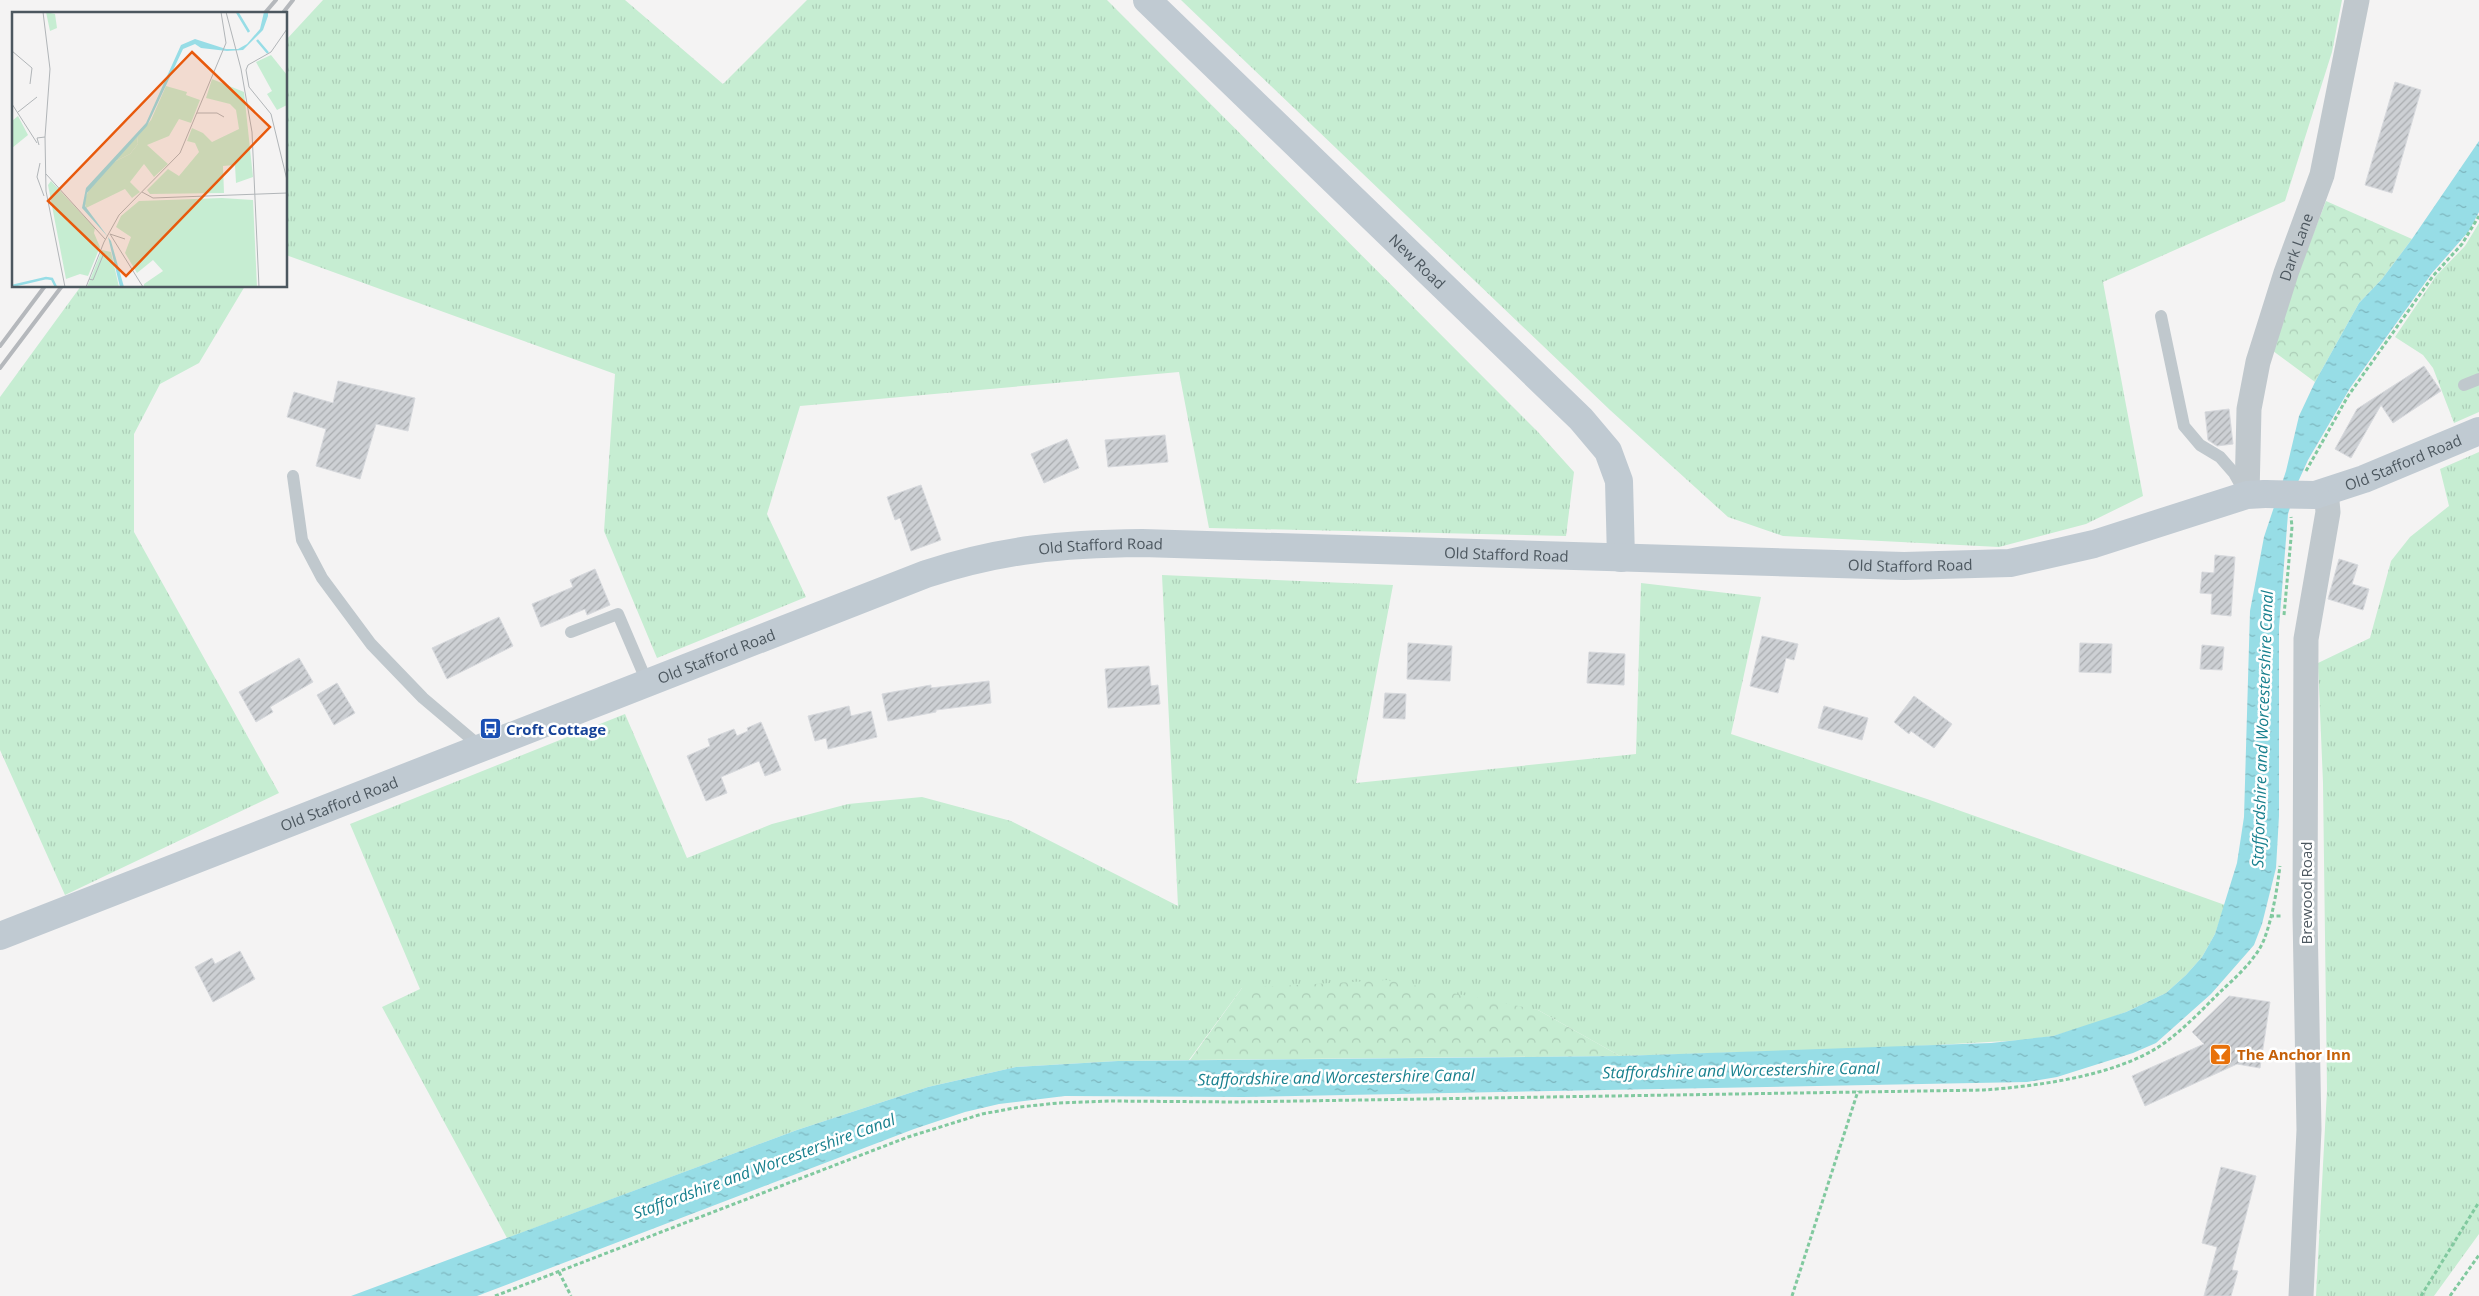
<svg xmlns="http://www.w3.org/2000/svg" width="2479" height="1296" font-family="'Open Sans',sans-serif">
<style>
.grass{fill:url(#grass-tufts)}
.forest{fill:url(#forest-crowns)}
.water{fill:url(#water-ripples)}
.building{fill:url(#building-hatch);stroke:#d7d9dd}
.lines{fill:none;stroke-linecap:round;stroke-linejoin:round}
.path{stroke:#81c99f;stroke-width:3;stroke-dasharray:4 2.5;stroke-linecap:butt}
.lane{stroke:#c0c8cd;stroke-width:12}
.street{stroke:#c0c8cd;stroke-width:25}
.secondary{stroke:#c0cad2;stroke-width:28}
.rail{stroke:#b5b8bc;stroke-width:4}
.secondary-bridge{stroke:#c0cad2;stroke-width:28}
.labels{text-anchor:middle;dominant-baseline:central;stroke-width:5;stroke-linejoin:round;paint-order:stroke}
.street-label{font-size:15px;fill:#4c575f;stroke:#fff}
.transit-label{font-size:15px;font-weight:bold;fill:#164399;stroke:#fff;text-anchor:start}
.food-label{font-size:15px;font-weight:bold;fill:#c56008;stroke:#fff;text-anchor:start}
.water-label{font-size:16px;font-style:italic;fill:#18808e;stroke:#fff}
.inset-river{fill:none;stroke:#97dde6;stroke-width:2.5}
.inset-road{fill:none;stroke:#b1b5b8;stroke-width:1}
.view{fill:#e8590c;fill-opacity:0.15;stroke:#e8590c;stroke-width:2.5}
.inset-edge{fill:none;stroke:#4c575f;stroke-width:2.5}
</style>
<defs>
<pattern id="grass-tufts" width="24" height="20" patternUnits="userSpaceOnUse" patternTransform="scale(1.25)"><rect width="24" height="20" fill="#c6edd2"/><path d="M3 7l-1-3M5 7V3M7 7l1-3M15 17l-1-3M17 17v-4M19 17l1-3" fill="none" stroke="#accdb7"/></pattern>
<pattern id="forest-crowns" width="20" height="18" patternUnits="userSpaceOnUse" patternTransform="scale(1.25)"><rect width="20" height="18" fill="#c6edd2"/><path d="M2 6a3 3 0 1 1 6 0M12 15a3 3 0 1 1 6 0" fill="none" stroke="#accdb7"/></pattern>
<pattern id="water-ripples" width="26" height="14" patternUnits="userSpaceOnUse" patternTransform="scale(1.25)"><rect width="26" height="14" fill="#97dde6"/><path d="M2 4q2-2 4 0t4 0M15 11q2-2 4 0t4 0" fill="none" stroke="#7db6be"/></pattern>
<pattern id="building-hatch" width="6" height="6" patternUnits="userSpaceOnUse" patternTransform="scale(1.25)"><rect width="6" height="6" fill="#cdd0d4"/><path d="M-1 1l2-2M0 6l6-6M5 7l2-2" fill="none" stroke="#a9acaf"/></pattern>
</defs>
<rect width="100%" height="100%" fill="#f4f3f3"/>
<g class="grass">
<path d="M323 0H625L723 84 807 0H1107L1538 432 1574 472 1566 536 1209 528 1179 372 800 406 767 514 806 597 657 658 604 531 615 374 286 255V40Z"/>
<path d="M1181 0H2342L2332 52 2285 201 2103 282 2143 496 2086 524 1999 547 1783 536 1728 517 1610 410Z"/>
<path d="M2479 223V412L2454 423 2433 368 2423 355 2395 337 2436 276 2465 246Z"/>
<path d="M81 286H245L199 363 160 384 134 434V532L279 793 65 895 0 750V397Z"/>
<path d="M2479 452V1234L2434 1296H2316L2327 1090 2323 783 2318 663 2370 638 2391 561 2410 537 2449 506 2440 469Z"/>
<path d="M1162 575 1393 585 1356 783 1636 754 1641 583 1761 597 1731 734 1927 799 2225 905 2215 934 2202 957 2186 975 2166 993 2126 1012 2091 1025 2053 1036 2025 1040 1881 1048 1620 1056 1538 1010 1242 988 1189 1060 1118 1061 1016 1067 928 1087 797 1130 507 1238 382 1007 420 989 350 824 625 714 687 858 772 824 848 804 922 797 1011 821 1178 906Z"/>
</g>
<g class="forest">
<path d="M2326 201 2412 239 2382 279 2359 303 2315 382 2269 348Z"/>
<path d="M1387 980 1538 1010 1620 1056 1190 1060 1242 988Z"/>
</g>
<path class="water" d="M2479 141V212L2469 231 2432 273 2350 388 2308 460 2298 482 2288 514 2279 627V816L2276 868 2262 924 2254 945 2211 994 2156 1043 2133 1053 2057 1077 2027 1082 1243 1097 1065 1096 999 1104 965 1112 914 1129 477 1296H351L797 1130 928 1087 1016 1067 1118 1061 1620 1056 1991 1043 2053 1036 2126 1012 2166 993 2186 975 2202 957 2215 934 2237 863 2244 817 2250 611 2264 537 2286 471 2299 416 2315 382 2359 303 2382 279 2412 239Z"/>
<g class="building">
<path d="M2395 82 2421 90 2392 193 2365 185Z"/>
<path d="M2424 366 2441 391 2393 423 2381 405 2351 458 2335 449 2357 409Z"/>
<path d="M338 381 415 398 408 431 376 424 360 479 316 466 326 429 287 417 294 392 333 403Z"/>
<path d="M2229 409 2233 444 2217 446 2208 440 2205 412Z"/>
<path d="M1165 435 1168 462 1108 467 1105 440Z"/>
<path d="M1067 439 1079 468 1044 483 1031 454Z"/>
<path d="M921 485 941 540 911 551 900 518 895 520 887 497Z"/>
<path d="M2215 555 2235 557 2231 616 2211 614 2212 594 2200 593 2202 572 2214 573Z"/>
<path d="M2339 559 2358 565 2352 584 2369 589 2363 610 2328 599Z"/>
<path d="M595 569 610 605 587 615 585 609 541 627 532 604 573 587 570 580Z"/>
<path d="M499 617 513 646 447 679 432 648Z"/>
<path d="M1762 636 1798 644 1794 660 1786 658 1778 693 1750 686Z"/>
<path d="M1408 643 1452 646 1450 681 1407 679Z"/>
<path d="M2080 643 2112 644 2111 673 2079 672Z"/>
<path d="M2202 645 2224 647 2222 670 2200 669Z"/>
<path d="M1589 652 1625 654 1624 685 1587 683Z"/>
<path d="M299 658 313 682 270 707 273 712 256 722 239 692Z"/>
<path d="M1149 666 1151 686 1158 685 1160 704 1108 708 1105 669Z"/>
<path d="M989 681 991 703 936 710V712L888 721 882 694 931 685V688Z"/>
<path d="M337 683 355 713 334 725 317 695Z"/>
<path d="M1385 693 1406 694 1405 719 1383 718Z"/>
<path d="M1914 696 1952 724 1934 748 1911 731 1909 734 1894 722Z"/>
<path d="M849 706 851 716 871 711 877 737 828 749 826 738 815 741 808 716Z"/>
<path d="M1824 706 1868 718 1862 740 1818 728Z"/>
<path d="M761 722 781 770 765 776 759 761 721 777 727 793 706 801 687 756 710 746 708 739 734 729 737 736 748 731 747 728Z"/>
<path d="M240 951 255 979 213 1002 195 967 212 958 215 964Z"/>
<path d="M2229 996 2270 1002 2260 1068 2237 1064 2145 1106 2132 1076 2204 1044 2192 1032Z"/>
<path d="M2221 1167 2256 1176 2232 1270 2238 1271 2231 1296H2204L2217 1247 2202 1243Z"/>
</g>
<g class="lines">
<g class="path">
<path d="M2306 471 2348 396 2433 276 2462 244 2479 216"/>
<path d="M2284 615 2292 527 2291 517"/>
<path d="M2270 916H2282"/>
<path d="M559 1272 571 1296"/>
<path d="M495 1296 908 1137 982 1114 1020 1107 1058 1103 1109 1101 1237 1102 1984 1090C2038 1086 2114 1076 2160 1046 2182 1031 2201 1011 2219 993 2235 978 2258 958 2265 937 2273 915 2277 889 2280 866"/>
<path d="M1792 1296 1858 1091"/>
<path d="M2421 1296 2479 1202"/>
<path d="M2450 1296 2479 1255"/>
</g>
<g class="lane">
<path d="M2161 316 2184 426 2200 445 2220 457 2234 473 2243 489"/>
<path d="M2464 385 2479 379"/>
<path d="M293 476 302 540 322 578 371 644 423 698 482 748"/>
<path d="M571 632 618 614 647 682"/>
</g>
<g class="street">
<path id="s1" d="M2247 495 2249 409 2258 362 2286 273 2322 175 2357 0"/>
<path d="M2301 1296 2309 1130 2305 915 2306 639 2328 512 2326 491"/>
</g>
<g class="secondary">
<path id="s2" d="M1147 0 1581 419 1608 451 1619 481 1621 558"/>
<path id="s3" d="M2315 495 2364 479 2479 431"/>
<path id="s4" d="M0 936 926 574C1003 549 1062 544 1142 543L1904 566 2010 563 2094 544 2247 495 2265 494"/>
</g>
<g class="rail">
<path d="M264 14 276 0"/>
<path d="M282 14 293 0"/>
<path d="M0 346 45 286"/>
<path d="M0 368 62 286"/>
</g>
<path class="secondary-bridge" d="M2265 494 2315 495"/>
</g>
<defs>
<symbol id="bus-square" viewBox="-11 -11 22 22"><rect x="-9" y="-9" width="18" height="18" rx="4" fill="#1a4fb4" stroke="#fff"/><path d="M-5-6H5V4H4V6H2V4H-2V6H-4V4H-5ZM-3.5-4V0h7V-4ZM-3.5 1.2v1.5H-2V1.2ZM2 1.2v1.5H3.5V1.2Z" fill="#fff"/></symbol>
<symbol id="bar-square" viewBox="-11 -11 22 22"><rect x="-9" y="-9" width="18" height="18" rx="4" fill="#e8710a" stroke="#fff"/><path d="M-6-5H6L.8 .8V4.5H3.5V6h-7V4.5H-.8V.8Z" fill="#fff"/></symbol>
</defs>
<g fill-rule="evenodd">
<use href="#bus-square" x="478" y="716" width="25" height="25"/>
<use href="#bar-square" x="2208" y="1042" width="25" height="25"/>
</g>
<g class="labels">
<g class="street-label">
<text stroke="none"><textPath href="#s1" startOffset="255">Dark Lane</textPath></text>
<text stroke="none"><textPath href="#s2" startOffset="376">New Road</textPath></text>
<text stroke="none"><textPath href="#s3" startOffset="94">Old Stafford Road</textPath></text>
<text stroke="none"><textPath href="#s4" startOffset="1172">Old Stafford Road</textPath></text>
<text stroke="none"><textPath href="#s4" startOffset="1578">Old Stafford Road</textPath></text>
<text stroke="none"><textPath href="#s4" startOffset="1982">Old Stafford Road</textPath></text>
<text stroke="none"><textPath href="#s4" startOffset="769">Old Stafford Road</textPath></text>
<text stroke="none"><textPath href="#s4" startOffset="364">Old Stafford Road</textPath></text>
<text transform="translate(2306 893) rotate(-90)">Brewood Road</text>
</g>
<g class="transit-label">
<text x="506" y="729">Croft Cottage</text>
</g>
<g class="food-label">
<text x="2237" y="1054">The Anchor Inn</text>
</g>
<g class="water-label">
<text transform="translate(2262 729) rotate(-88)">Staffordshire and Worcestershire Canal</text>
<text transform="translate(1741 1070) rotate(-1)">Staffordshire and Worcestershire Canal</text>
<text transform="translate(1336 1077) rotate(-1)">Staffordshire and Worcestershire Canal</text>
<text transform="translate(764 1166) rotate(-20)">Staffordshire and Worcestershire Canal</text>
</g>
</g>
<g transform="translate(12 12)">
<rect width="275" height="275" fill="#f4f3f3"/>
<path d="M259 43 275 63V93L265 98 255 82 260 79 244 50ZM200 67 232 80 241 165 224 171 223 153 211 154 212 181 138 182 135 178 156 157 167 164 187 140 183 131 175 129 180 116 191 121 200 130 227 117 224 98 218 92 194 86ZM154 74 175 80 174 83 188 88 179 111 167 107 157 124 135 133 156 152 142 165 132 152 118 170 128 180 120 186 113 177 74 196 72 188 78 176 100 151 118 142 126 132 125 125 139 108ZM6 104 16 123 0 136V109ZM39 169 83 216 82 221 88 235 76 264 68 262 54 267 36 173ZM210 186 241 188 245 275H132V272L151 259 141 248 125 261 113 241 119 225 104 215 109 204 127 189ZM90 238 99 240 107 275H75Z" fill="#c6edd2"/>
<path d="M34 0 43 2 45 16 38 19ZM125 125 126 132 118 142 100 151Z" fill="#c6edd2"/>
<path d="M252 0H256V4L251 18 231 38 215 39 189 36 183 32 171 37 135 114 75 181 73 194 99 229 112 275H108L96 225 70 196 74 176 134 111 169 33 183 27 214 37H226L235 32 248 17Z" fill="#97dde6"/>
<path class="inset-river" d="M225 0 237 20M245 28 256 41M0 274 34 266 40 267 44 275"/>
<path class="inset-road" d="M31 0 38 57 33 125M214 0 229 57 240 120 247 275M275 17 259 40 236 53 234 58 237 75 259 102 275 168M0 39 20 56 18 72M0 92 25 131M6 100 25 85M185 101H205L212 105M27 133 25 126 33 125 34 179 53 275M28 151 25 165 32 184M34 162 93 227M130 180 141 186 275 181M98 222 131 275M98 222 113 227M77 267 81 268 92 241M74 275 92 230 107 203 168 141 214 31 209 0"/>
<path class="view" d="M180 40 258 115 114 264 36 189Z"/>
<rect width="275" height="275" class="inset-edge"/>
</g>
</svg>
